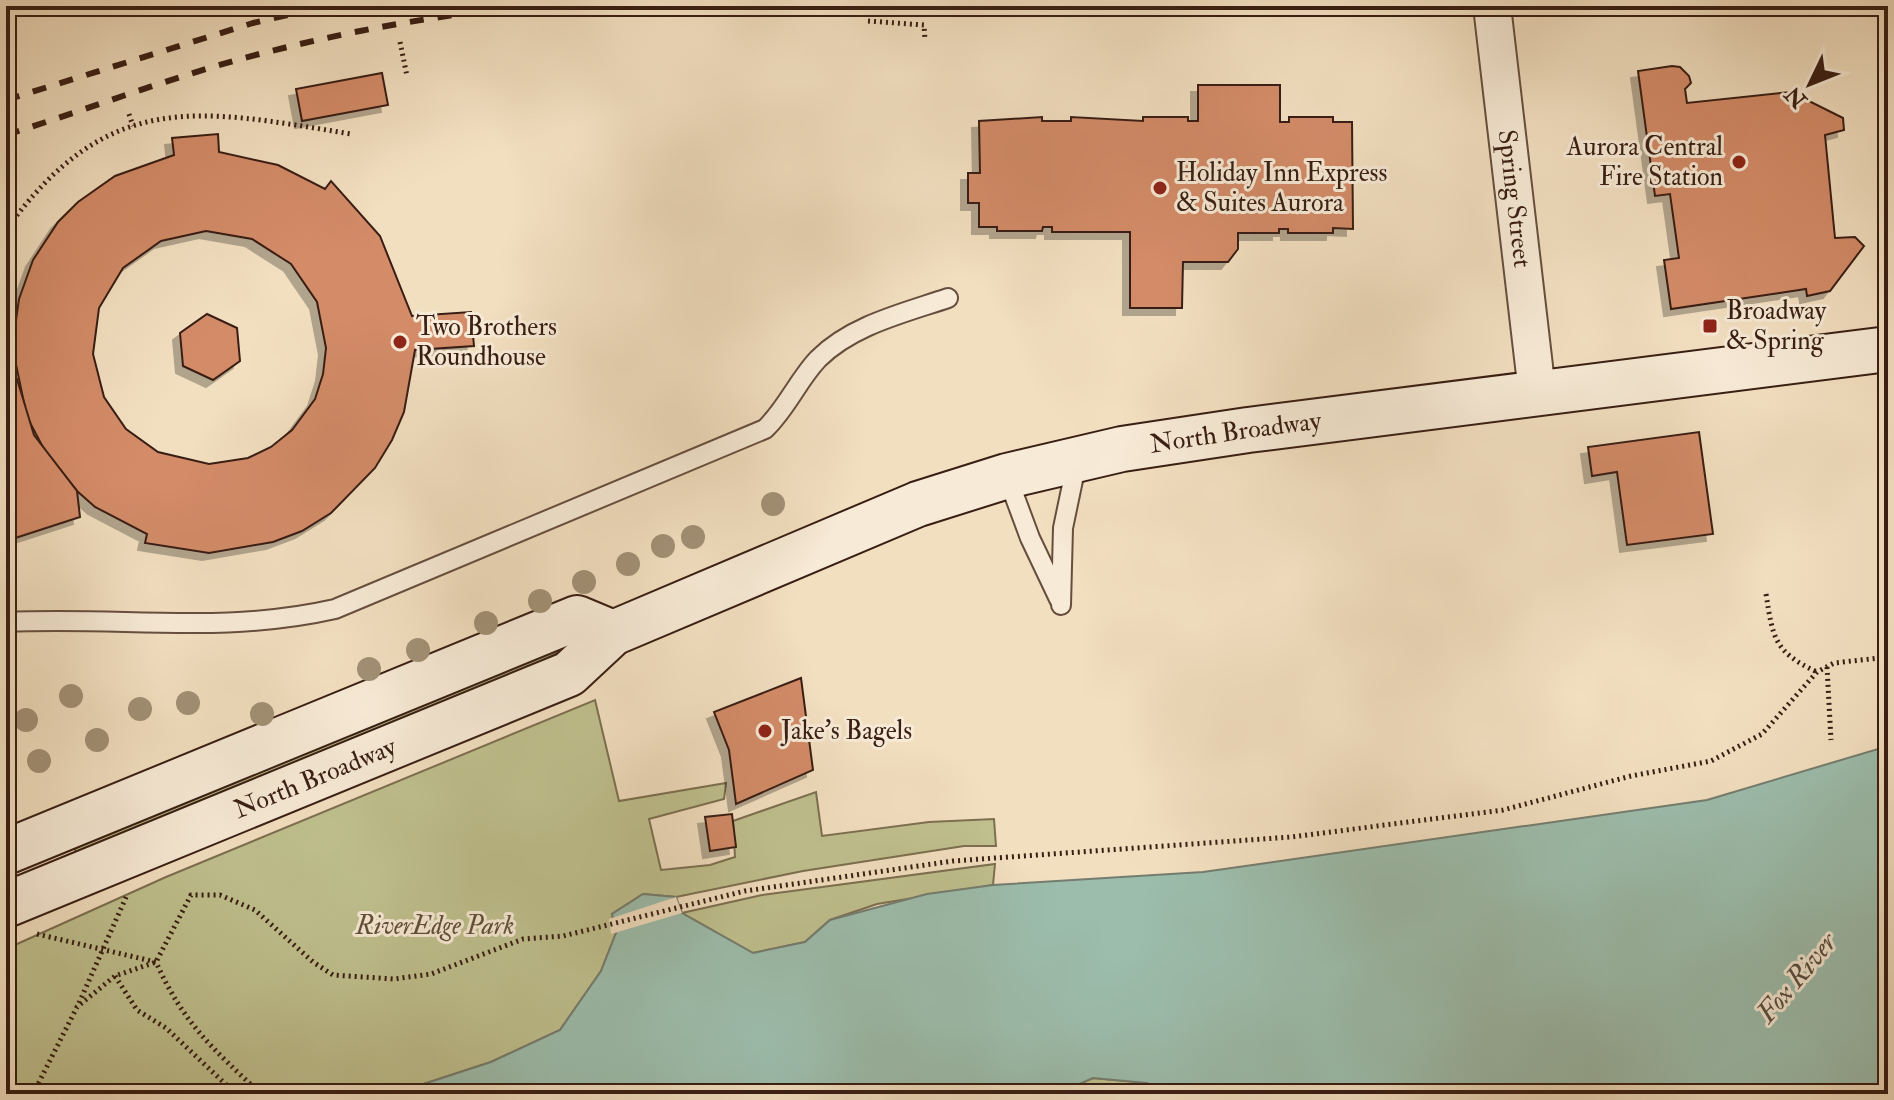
<svg xmlns="http://www.w3.org/2000/svg" width="1894" height="1100" font-family="'IM FELL Double Pica',serif">
<style>
.green{fill:#bfc08e;stroke:#7c6f50;stroke-width:2}
.water{fill:#9cbdac;stroke:#747d6f;stroke-width:2}
.pier{fill:#f2dfc0}
.building{fill:#d38b67;stroke:#381e13;stroke-width:2;fill-rule:evenodd;filter:url(#shadow)}
.lines{fill:none;stroke-linecap:round;stroke-linejoin:round}
.service-casing{stroke:#664e3e;stroke-width:22}
.minor-casing{stroke:#664e3e;stroke-width:40}
.secondary-casing{stroke:#381e13;stroke-width:48}
.path{stroke:#381e13;stroke-width:5;stroke-dasharray:2 4;stroke-linecap:butt}
.service{stroke:#f7ead6;stroke-width:18}
.minor{stroke:#f7ead6;stroke-width:36}
.secondary{stroke:#f7ead6;stroke-width:44}
.rail{stroke:#381e13;stroke-width:6;stroke-dasharray:14 14;stroke-linecap:butt}
.tree{fill:#a29075}
.poi-dot{fill:#8f2418;stroke:#f7ead6;stroke-width:3}
.labels{text-anchor:middle;dominant-baseline:central;stroke-width:6;stroke-linejoin:round;paint-order:stroke}
.poi-label{font-size:26px;fill:#381e13;stroke:#f7ead6;text-anchor:start}
.street-label{font-size:26px;fill:#381e13;stroke:#f7ead6}
.park-label{font-size:26px;font-style:italic;fill:#604f38;stroke:#f7ead6}
.water-label{font-size:28px;font-style:italic;fill:#564e41;stroke:#f7ead6}
</style>
<defs>
<filter id="shadow"><feDropShadow dx="-7" dy="7" stdDeviation="0" flood-color="#0004"/></filter>
</defs>
<rect width="100%" height="100%" fill="#f2dfc0"/>
<filter id="stains"><feTurbulence type="fractalNoise" baseFrequency=".0025" numOctaves="4"/><feColorMatrix values="0 0 0 0 .2 0 0 0 0 .09 0 0 0 0 .02 0 0 0 .5 -.17"/></filter>
<radialGradient id="worn" r=".72"><stop offset=".6" stop-color="#630" stop-opacity="0"/><stop offset="1" stop-color="#630" stop-opacity=".3"/></radialGradient>
<g class="green">
<path d="M570 641 571 646 485 690 77 855 73 844Z"/>
<path d="M595 700 619 801 726 783 724 799 649 819 661 870 710 865 735 857 733 821 816 792 822 836 929 822 994 819 996 846H964L803 871 676 897 643 894 612 914 616 933 601 971 560 1030 491 1062 393 1094H6V949L166 877Z"/>
<path d="M995 864 993 885 877 904 830 920 805 942 753 953 682 913 762 895Z"/>
<path d="M1093 1078 1147 1083 1169 1094H1056Z"/>
</g>
<path class="water" d="M1888 746V1094H1169L1147 1083 1093 1078 1056 1094H393L491 1062 560 1030 601 971 616 933 612 914 643 894 676 897 682 913 753 953 805 942 830 920 927 894 993 885 1203 872 1707 800Z"/>
<path class="pier" d="M676 897 682 913 611 934 609 919Z"/>
<g class="building">
<path d="M1672 66 1680 67 1689 76 1691 83 1685 89 1687 103 1791 92 1843 118 1844 130 1825 135 1835 238 1855 237 1864 246 1830 291 1807 296 1806 289 1671 309 1664 260 1679 258 1670 194 1655 196 1638 71Z"/>
<path d="M382 73 388 105 302 121 296 89Z"/>
<path d="M1198 85H1280V122H1289V117H1333V122H1352L1353 229 1333 228V233H1288V229H1279V233H1238V249L1228 262H1183L1182 308H1130V232H1052V227H1043L1042 231H997V227H979V203H968V173H980L979 121 1042 117V121H1071V117L1143 121V117H1188V121H1198Z"/>
<path d="M218 134 219 152 278 165 325 189 331 181 380 236 412 316 471 312 474 346 415 350 404 412 392 440 375 468 331 513 302 531 273 542 209 553 145 543 147 534 95 507 77 491 46 453 27 417 14 355V334L19 299 33 260 58 222 78 202 115 176 174 155 172 138ZM206 231 252 239 291 264 317 302 326 348 323 374 315 399 292 430 271 447 248 458 209 464 158 452 126 429 104 397 93 354 99 308 123 268 161 241Z"/>
<path d="M207 314 237 328 240 361 213 380 183 366 180 333Z"/>
<path d="M17 379 34 435 77 491 80 517 6 541V383Z"/>
<path d="M1699 432 1713 534 1627 545 1617 472 1592 476 1588 447Z"/>
<path d="M801 678 813 770 736 804 729 750 714 712Z"/>
<path d="M732 814 736 847 710 851 705 817Z"/>
</g>
<g class="lines">
<defs>
<g id="service">
<path d="M1007 476 1030 538 1059 599"/>
<path d="M1061 605 1063 528 1077 461"/>
<path d="M6 622C121 616 220 635 335 609L765 429C787 408 798 380 818 359 852 325 904 313 948 298"/>
</g>
<g id="minor">
<path id="s1" d="M1492 6 1537 392"/>
</g>
<g id="secondary">
<path d="M6 852 577 618 613 633"/>
<path id="s2" d="M6 905 569 674 613 633 918 504 1007 476 1122 449 1248 430 1888 349"/>
</g>
</defs>
<use href="#service" class="service-casing"/>
<use href="#minor" class="minor-casing"/>
<use href="#secondary" class="secondary-casing"/>
<g class="path">
<path d="M868 21 924 25 925 40"/>
<path d="M400 42 407 76"/>
<path d="M129 114 133 126"/>
<path d="M6 230C108 88 198 109 351 134"/>
<path d="M1766 594C1773 638 1774 652 1817 672"/>
<path d="M1827 667 1831 740"/>
<path d="M37 934 156 962C183 1023 213 1049 261 1094"/>
<path d="M115 976 137 1010 166 1028 236 1094"/>
<path d="M79 1003 127 895"/>
<path d="M33 1094 77 1007 115 976 156 962 191 895H220L255 910 313 962 333 975 394 979 431 974 523 939 563 936 745 891 953 861 1291 837 1503 810 1631 776 1711 761 1762 734 1817 672 1834 663 1888 657"/>
</g>
<use href="#service" class="service"/>
<use href="#minor" class="minor"/>
<use href="#secondary" class="secondary"/>
<g class="rail">
<path d="M6 100 253 23 326 6"/>
<path d="M6 135C85 110 164 80 244 58 338 33 434 15 531 6"/>
</g>
</g>
<g class="tree">
<circle cx="773" cy="504" r="12"/>
<circle cx="693" cy="537" r="12"/>
<circle cx="663" cy="546" r="12"/>
<circle cx="628" cy="564" r="12"/>
<circle cx="584" cy="582" r="12"/>
<circle cx="540" cy="601" r="12"/>
<circle cx="486" cy="623" r="12"/>
<circle cx="418" cy="650" r="12"/>
<circle cx="369" cy="669" r="12"/>
<circle cx="71" cy="696" r="12"/>
<circle cx="188" cy="703" r="12"/>
<circle cx="140" cy="709" r="12"/>
<circle cx="262" cy="714" r="12"/>
<circle cx="26" cy="720" r="12"/>
<circle cx="97" cy="740" r="12"/>
<circle cx="39" cy="761" r="12"/>
</g>
<g class="poi-dot">
<circle cx="1739" cy="162" r="8"/>
<circle cx="1160" cy="188" r="8"/>
<rect x="1702" y="318" width="16" height="16" rx="4"/>
<circle cx="400" cy="342" r="8"/>
<circle cx="765" cy="731" r="8"/>
</g>
<g class="labels">
<g class="poi-label">
<text x="1723" y="147" text-anchor="end">Aurora Central<tspan x="1723" dy="30">Fire Station</tspan></text>
<text x="1176" y="173">Holiday Inn Express<tspan x="1176" dy="30">&amp; Suites Aurora</tspan></text>
<text x="1726" y="311">Broadway<tspan x="1726" dy="30">&amp; Spring</tspan></text>
<text x="416" y="327">Two Brothers<tspan x="416" dy="30">Roundhouse</tspan></text>
<text x="781" y="731">Jake’s Bagels</text>
</g>
<g class="street-label">
<text stroke="none"><textPath href="#s1" startOffset="194">Spring Street</textPath></text>
<text stroke="none"><textPath href="#s2" startOffset="1326">North Broadway</textPath></text>
<text stroke="none"><textPath href="#s2" startOffset="334">North Broadway</textPath></text>
</g>
<g class="park-label">
<text x="435" y="926">RiverEdge Park</text>
</g>
<g class="water-label">
<text transform="translate(1797 978) rotate(-50)">Fox River</text>
</g>
</g>
<rect width="1894" height="1100" fill="none" stroke="#f2dfc0" stroke-width="32"/>
<rect x="8" y="8" width="1878" height="1084" fill="none" stroke="#381e13" stroke-width="4"/>
<rect x="16" y="16" width="1862" height="1068" fill="none" stroke="#381e13" stroke-width="2"/>
<g transform="translate(1810 84) rotate(227)" stroke="#f7ead6" stroke-width="6" paint-order="stroke">
<path d="M0-6L14 30L0 20L-14 30Z" fill="#381e13"/>
<text y="-12" font-size="22" font-weight="bold" text-anchor="middle" fill="#381e13">N</text>
</g>
<rect width="100%" height="100%" filter="url(#stains)"/>
<rect width="100%" height="100%" fill="url(#worn)"/>
</svg>
